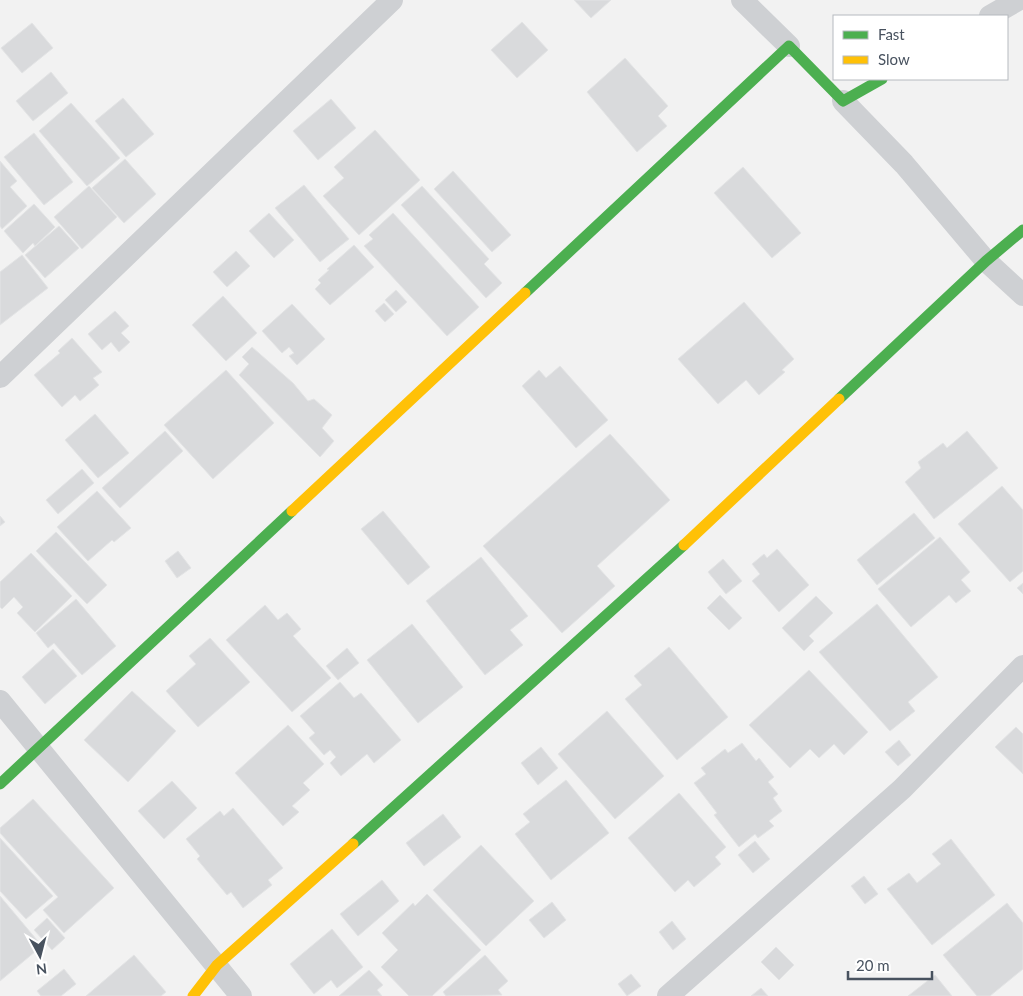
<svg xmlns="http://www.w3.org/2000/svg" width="1023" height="996" font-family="Lato,sans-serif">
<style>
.building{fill:#d9dadc;stroke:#e3e4e5}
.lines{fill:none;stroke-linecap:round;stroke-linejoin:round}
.street{stroke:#ced0d3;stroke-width:22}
.fast{stroke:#4caf50;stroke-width:11}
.slow{stroke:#ffc107;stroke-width:11}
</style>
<rect width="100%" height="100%" fill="#f2f2f2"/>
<g class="building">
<path d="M574 0H611L591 18Z"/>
<path d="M522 22 548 50 517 78 491 50Z"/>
<path d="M32 23 53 48 22 73 1 48Z"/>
<path d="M625 58 668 106 658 116 667 126 637 152 587 92Z"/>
<path d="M51 72 68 93 33 121 16 101Z"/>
<path d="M123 98 154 134 126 157 95 121Z"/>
<path d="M331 99 356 128 318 160 293 131Z"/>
<path d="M71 103 120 158 87 186 39 131Z"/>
<path d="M375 130 420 180 359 235 323 196 344 178 334 167Z"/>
<path d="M34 133 73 182 44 205 4 157Z"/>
<path d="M125 159 156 194 124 223 92 188Z"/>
<path d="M0 161 17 181 10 187 27 206 2 229 0 226Z"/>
<path d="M743 167 801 233 772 258 714 193Z"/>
<path d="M453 171 511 235 492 252 434 189Z"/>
<path d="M304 185 349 239 320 262 275 208Z"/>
<path d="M89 186 117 217 82 249 54 217Z"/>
<path d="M422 186 489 259 484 264 502 283 486 298 401 205Z"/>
<path d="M34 204 55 227 35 246 33 243 23 253 4 231Z"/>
<path d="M269 213 294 240 274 258 249 231Z"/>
<path d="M393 213 479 307 447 336 364 246 373 239 369 235Z"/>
<path d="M59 226 79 248 45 278 25 255Z"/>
<path d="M354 245 374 267 330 305 315 289 321 283 318 280 329 270 327 269Z"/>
<path d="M236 251 250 266 227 287 213 272Z"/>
<path d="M22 255 48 288 0 325V272Z"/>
<path d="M396 290 407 302 396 312 385 300Z"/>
<path d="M223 296 257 333 226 361 192 325Z"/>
<path d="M744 302 794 359 782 370 785 372 759 395 746 380 718 404 678 359Z"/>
<path d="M384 303 394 314 385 322 375 311Z"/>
<path d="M292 304 325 339 297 365 289 356 294 353 289 347 282 353 262 331Z"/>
<path d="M115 311 129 326 121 333 130 342 119 352 111 342 102 350 88 334Z"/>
<path d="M72 338 102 372 93 378 99 385 80 401 75 395 62 407 34 375 60 353 58 351Z"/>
<path d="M252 347 293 383 308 401 314 399 332 415 322 428 334 441 320 457 239 375 249 364 242 357Z"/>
<path d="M560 366 608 420 576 448 522 386 539 370 546 378Z"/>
<path d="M226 370 274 423 213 479 164 425Z"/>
<path d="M95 414 129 453 98 478 65 440Z"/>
<path d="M165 431 183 451 120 508 102 488Z"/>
<path d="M967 431 998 468 934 519 905 482 921 468 918 462 943 443 947 448Z"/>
<path d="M610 434 670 500 597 566 615 586 562 633 483 546Z"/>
<path d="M82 469 94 483 58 514 46 500Z"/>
<path d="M1002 486 1023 510V571L1010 582 958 524Z"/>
<path d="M97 491 131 528 114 542 112 540 88 561 57 527Z"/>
<path d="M383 511 430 567 408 585 361 529Z"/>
<path d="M914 513 935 538 877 585 857 560Z"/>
<path d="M0 516 5 522 0 526Z"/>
<path d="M56 532 107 585 87 604 36 551Z"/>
<path d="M940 537 970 572 961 580 971 591 956 603 949 595 911 627 878 589Z"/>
<path d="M777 549 809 585 779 612 752 581 760 574 752 564 764 554 767 558Z"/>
<path d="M178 551 191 568 177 578 165 561Z"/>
<path d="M31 553 72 596 35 632 17 613 23 607 14 597 2 609 0 607V582Z"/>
<path d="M481 557 528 616 510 630 523 645 485 675 426 601Z"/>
<path d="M723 559 742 581 726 594 708 572Z"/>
<path d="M1023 583V594L1017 588Z"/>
<path d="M720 595 742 618 729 630 707 608Z"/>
<path d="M816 596 833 613 809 636 814 641 804 651 782 628Z"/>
<path d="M76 599 116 646 82 675 54 643 48 648 36 633Z"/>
<path d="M877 604 938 677 908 702 915 711 890 731 819 652Z"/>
<path d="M265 605 278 620 287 613 301 629 293 636 331 678 292 712 226 640Z"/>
<path d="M412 624 463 687 418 723 367 660Z"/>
<path d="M210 638 250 682 198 727 166 691 196 664 189 656Z"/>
<path d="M669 647 728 717 677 760 625 699 642 685 634 676Z"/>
<path d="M347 648 359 663 338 680 326 666Z"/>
<path d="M53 649 77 676 45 704 22 677Z"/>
<path d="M809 670 868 732 844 755 834 744 819 758 810 749 790 768 749 725Z"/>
<path d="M340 682 354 698 361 693 401 740 374 763 367 754 341 776 330 763 336 757 330 750 324 755 309 738 315 733 300 716Z"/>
<path d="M132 691 176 731 128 782 84 740Z"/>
<path d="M607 711 664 776 615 819 558 754Z"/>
<path d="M288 725 324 764 303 783 310 790 292 806 299 812 283 826 235 773Z"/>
<path d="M1016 727 1023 734V774L995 747Z"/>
<path d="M899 740 911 755 898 766 885 752Z"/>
<path d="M742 743 756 761 759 758 774 777 768 782 778 794 773 798 782 811 769 821 774 826 758 838 755 834 739 847 714 815 717 813 694 783 706 774 701 768 725 749 728 753Z"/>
<path d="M541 747 558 768 538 785 521 763Z"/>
<path d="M566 780 609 833 551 880 515 834 530 822 523 814Z"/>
<path d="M172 781 197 808 164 839 138 811Z"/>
<path d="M679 793 726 847 715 857 721 864 694 887 688 880 675 892 628 838Z"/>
<path d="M33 799 114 888 64 933 43 910 58 897 0 833V828Z"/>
<path d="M233 808 283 868 268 880 272 885 243 908 231 892 227 895 197 859 200 856 186 839 220 811 224 816Z"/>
<path d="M443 814 461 837 424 866 406 843Z"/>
<path d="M0 838 53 896 26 919 0 891Z"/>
<path d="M951 839 995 895 932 945 887 889 909 873 917 883 941 864 932 854Z"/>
<path d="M755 841 770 859 753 873 738 855Z"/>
<path d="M481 845 534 901 486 946 433 890Z"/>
<path d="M864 876 878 894 865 904 851 886Z"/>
<path d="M382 880 399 901 358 936 340 914Z"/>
<path d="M427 894 481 950 432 996H409L381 967 398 950 382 933 413 903 415 906Z"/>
<path d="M0 896 42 946 0 981Z"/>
<path d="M552 902 566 920 544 938 529 920Z"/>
<path d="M1007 903 1023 923V969L990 996H977L943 955Z"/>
<path d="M47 918 65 938 52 950 34 930Z"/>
<path d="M672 921 686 939 673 950 659 932Z"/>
<path d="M332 929 363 967 337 988 331 980 314 994 290 964Z"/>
<path d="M776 947 794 965 779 980 761 962Z"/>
<path d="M134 955 166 992 161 996H86Z"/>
<path d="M485 955 508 981 498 990 502 995 446 996 443 992Z"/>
<path d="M64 969 76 984 61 996H41L37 991Z"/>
<path d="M369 970 383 985 377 990 382 996H339Z"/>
<path d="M631 974 641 986 627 996 618 984Z"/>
<path d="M935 975 952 996H908Z"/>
<path d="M761 988 768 996H751Z"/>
</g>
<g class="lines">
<g class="street">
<path d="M742 0 789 46"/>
<path d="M990 16 1018 0"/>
<path d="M843 101 904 164 986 261 1023 295"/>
<path d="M0 377 392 0"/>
<path d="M0 701 241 996"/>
<path d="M668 996 902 789 1023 666"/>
</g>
<g class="fast">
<path d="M525 293 789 46 843 101 882 79"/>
<path d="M839 399 986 261 1023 230"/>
<path d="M0 784 292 511"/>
<path d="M353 844 684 545"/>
</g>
<g class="slow">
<path d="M292 511 525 293"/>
<path d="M684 545 839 399"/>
<path d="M193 996 217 965 353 844"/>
</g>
</g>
<rect x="833" y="15" width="175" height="65" fill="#ffffff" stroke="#b6babf"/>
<rect x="843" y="31" width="25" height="8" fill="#4caf50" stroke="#b6babf"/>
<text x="878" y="40" font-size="15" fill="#48525f">Fast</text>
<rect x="843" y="56" width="25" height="8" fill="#ffc107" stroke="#b6babf"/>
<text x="878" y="65" font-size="15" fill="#48525f">Slow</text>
<g transform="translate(40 956) rotate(173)" stroke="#ffffff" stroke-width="4" paint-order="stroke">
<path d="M0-4L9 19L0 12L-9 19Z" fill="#48525f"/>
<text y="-8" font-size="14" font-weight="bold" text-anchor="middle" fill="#48525f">N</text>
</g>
<path d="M848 971v8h84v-8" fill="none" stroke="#48525f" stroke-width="2.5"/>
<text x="856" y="971" font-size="15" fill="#48525f" stroke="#ffffff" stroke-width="4" paint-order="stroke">20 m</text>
</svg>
